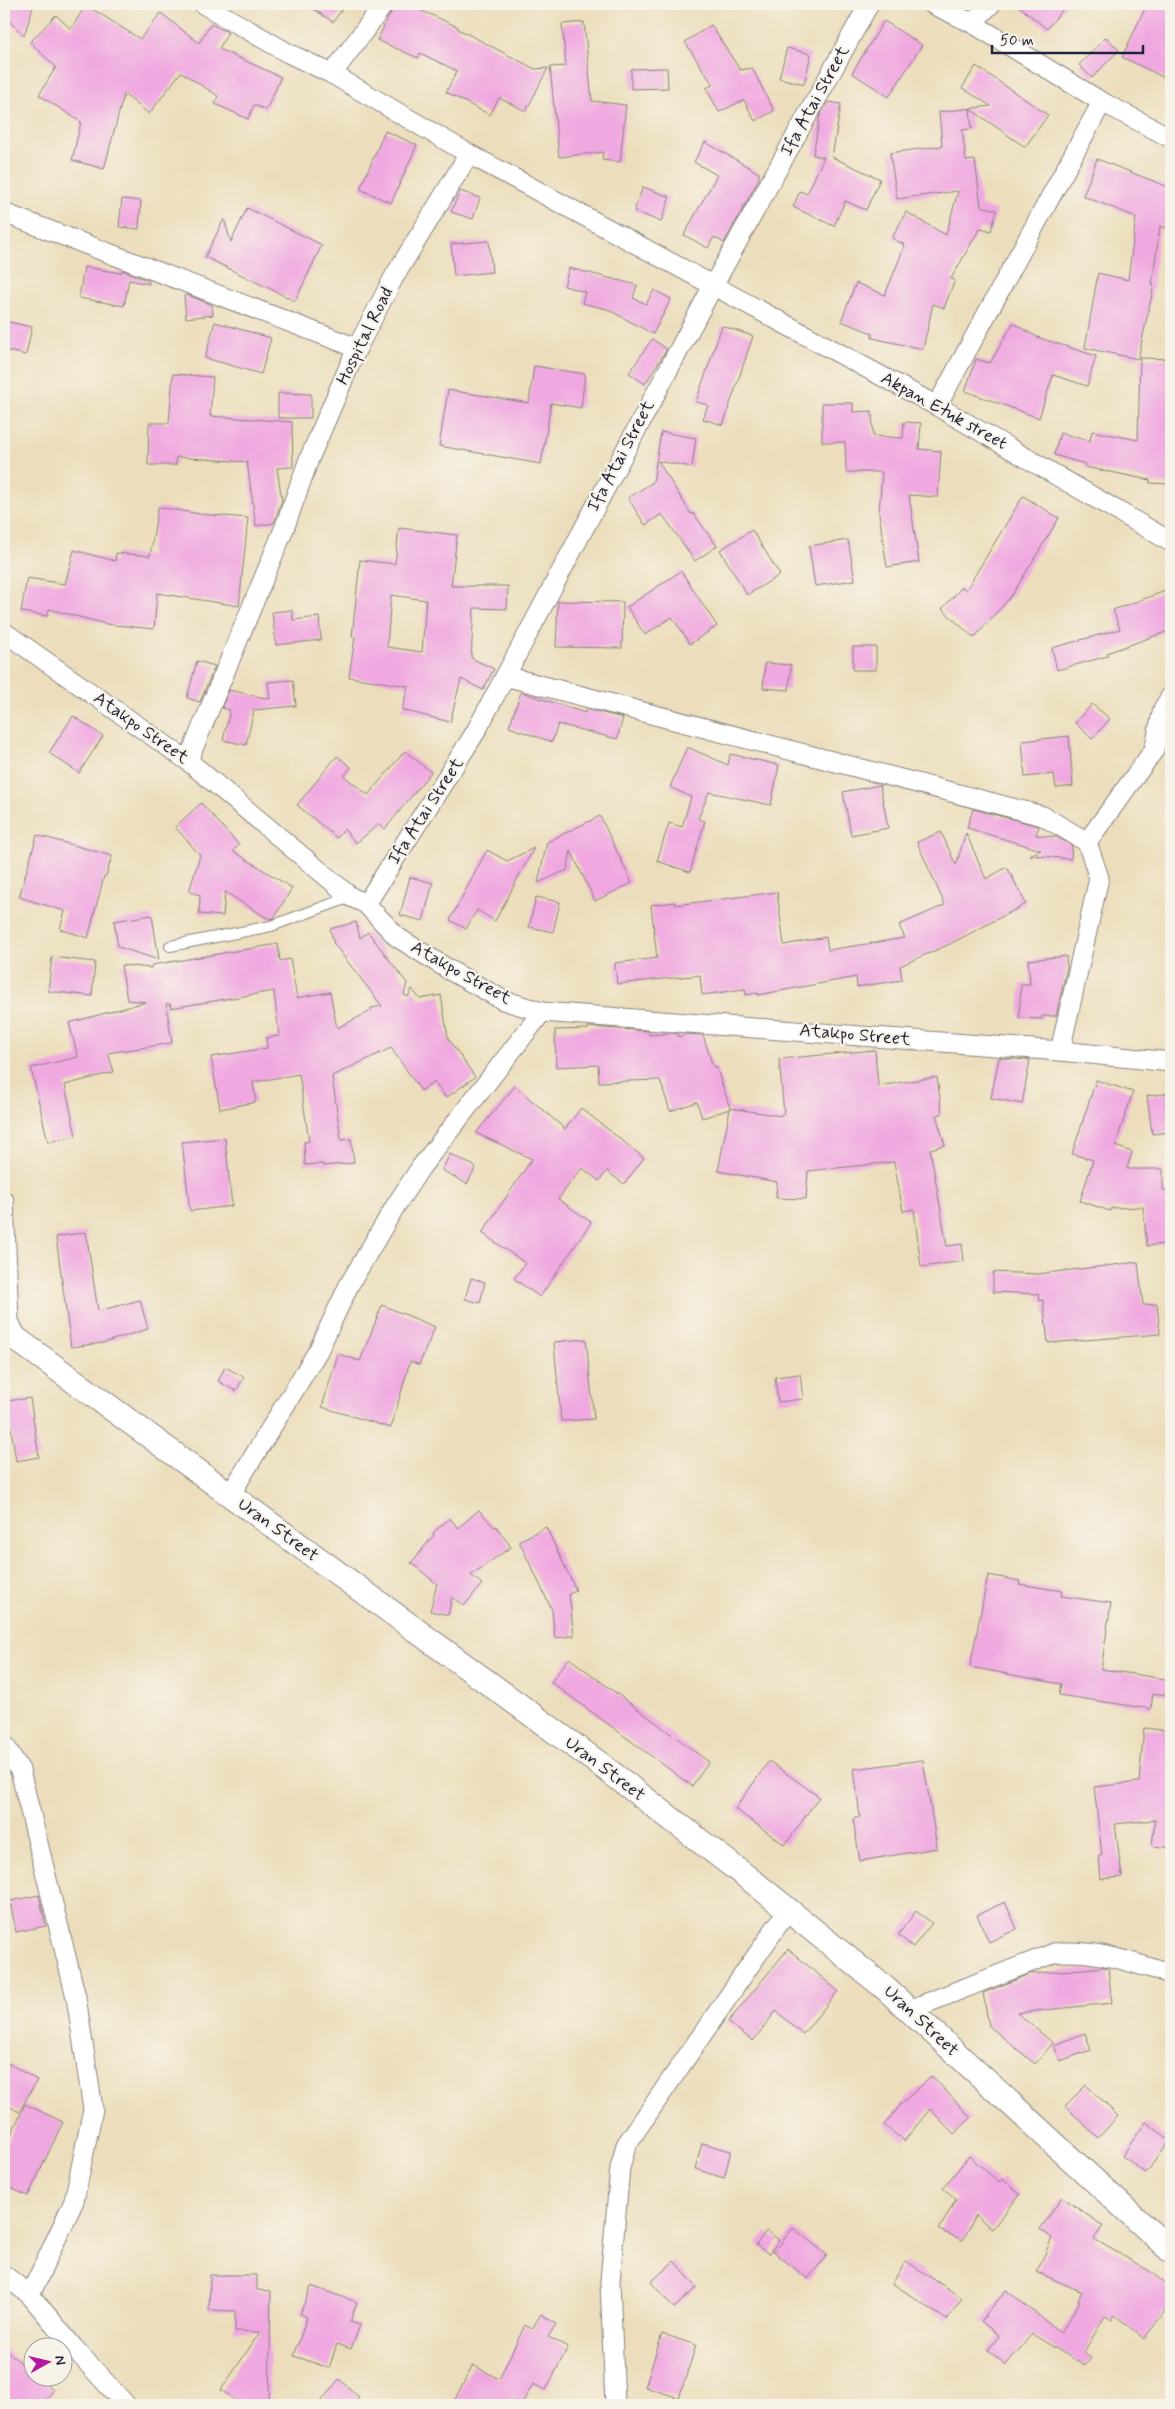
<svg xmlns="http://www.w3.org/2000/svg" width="1175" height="2409" font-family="Mynerve,sans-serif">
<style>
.building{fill:#f0a9e0;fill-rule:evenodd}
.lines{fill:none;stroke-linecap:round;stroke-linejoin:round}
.service-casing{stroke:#87807c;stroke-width:12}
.minor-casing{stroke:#87807c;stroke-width:21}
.tertiary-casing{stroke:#87807c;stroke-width:26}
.service{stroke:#fff;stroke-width:10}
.minor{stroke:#fff;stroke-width:19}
.tertiary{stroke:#fff;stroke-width:24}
.labels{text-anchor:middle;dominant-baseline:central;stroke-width:4.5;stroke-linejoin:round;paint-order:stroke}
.street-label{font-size:18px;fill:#22223b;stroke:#f7f3e8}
</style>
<rect width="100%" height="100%" fill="#f7f3e8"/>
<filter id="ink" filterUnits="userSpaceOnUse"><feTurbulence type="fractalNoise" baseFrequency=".02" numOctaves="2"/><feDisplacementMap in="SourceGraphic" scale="10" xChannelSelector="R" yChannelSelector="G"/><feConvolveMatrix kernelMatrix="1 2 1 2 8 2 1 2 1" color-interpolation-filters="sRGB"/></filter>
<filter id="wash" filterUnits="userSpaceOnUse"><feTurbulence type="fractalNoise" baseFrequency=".0096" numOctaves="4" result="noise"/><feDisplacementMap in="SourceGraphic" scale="20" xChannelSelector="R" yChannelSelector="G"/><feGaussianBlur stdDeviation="1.12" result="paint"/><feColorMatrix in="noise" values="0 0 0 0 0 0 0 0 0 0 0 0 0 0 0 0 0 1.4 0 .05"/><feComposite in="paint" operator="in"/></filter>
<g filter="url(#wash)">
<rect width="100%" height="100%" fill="#ecdebc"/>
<g id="blocks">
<g class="building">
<path d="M4 4H34L24 36 4 16Z"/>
<path d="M306 4H346L333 22Z"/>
<path d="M395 4H407L458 27V29L535 69 548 68 526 111 499 98 490 115 446 92 457 71 420 53 418 58 377 40Z"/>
<path d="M1016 4H1067L1047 29Z"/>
<path d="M1147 4H1171V81L1122 57Z"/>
<path d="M86 5 140 39 161 13 199 43 211 24 228 32 219 49 281 77 266 110 254 105 248 119 215 104 218 96 181 72 149 114 124 94 104 169 72 160 81 122 39 95 56 67 30 42 56 15 71 29Z"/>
<path d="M884 21 922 45 889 97 852 73Z"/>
<path d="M584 22 592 101 626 105 620 162 602 160 603 152 559 157 550 67 566 66 562 24Z"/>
<path d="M711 25 740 70 752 68 774 111 755 121 744 100 719 112 706 88 713 85 685 42Z"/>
<path d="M1106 37 1119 50 1092 78 1079 65Z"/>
<path d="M787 48 811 54 804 84 779 78Z"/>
<path d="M976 66 1048 115 1025 147 970 109 972 129 962 130 966 161 975 160 981 206 997 210 991 231 980 228 951 279 955 280 944 308 933 304 923 349 872 338V333L841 321 856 283 885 295 905 245 892 238 906 212 946 235 958 191 897 199 890 153 942 146 939 112 991 106 962 88Z"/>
<path d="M667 68 668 88 631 89V69Z"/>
<path d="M828 102 841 104 832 157 880 179 866 210 845 201 834 226 793 207 800 191 807 194 824 157 813 155 820 115Z"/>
<path d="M385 131 417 145 391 203 360 189Z"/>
<path d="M705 142 759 173V179L724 243 714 237 708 248 684 235 717 175 694 162Z"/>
<path d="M1097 159 1171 188V230L1160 226 1152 285H1154L1138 359 1085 348 1098 273 1128 280 1136 217 1083 196Z"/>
<path d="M643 187 670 197 661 222 634 211Z"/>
<path d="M460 191 480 198 473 219 451 212Z"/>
<path d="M122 199 141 201 139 229 119 227Z"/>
<path d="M247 208 322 245 295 301 205 257 224 219 231 242Z"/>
<path d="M489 241 492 272 454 276 451 244Z"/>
<path d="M84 267 121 273 122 270 149 281V284L129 280 124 306 79 298Z"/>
<path d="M569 268 637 285 633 298 646 304 654 290 671 299 653 334 607 309 582 303 585 292 564 286Z"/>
<path d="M188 295 212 305 213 315 186 318 184 296Z"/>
<path d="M4 321 32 327 26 355 4 350Z"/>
<path d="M215 322 271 338 261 374 205 358Z"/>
<path d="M1013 323 1037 337 1096 356 1087 386 1053 375 1039 418 965 391 976 359 990 363Z"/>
<path d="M722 326 753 336 723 425 703 419 708 405 696 402Z"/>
<path d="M652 339 667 349 645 384 629 373Z"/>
<path d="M1140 358 1171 359V484L1150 483V480L1085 467V464L1054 455 1060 433 1090 441 1092 431 1138 440Z"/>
<path d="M534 366 585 374 581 408 551 403 541 464 439 446 448 390 529 403Z"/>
<path d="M173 374 213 377 210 416 292 422 293 467 277 468 282 500 274 523 256 526 247 462 176 457V465H148L149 423H169Z"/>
<path d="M278 393 311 394V418H278Z"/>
<path d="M822 403H853V412L872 411 873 436 903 438 904 422 921 423 919 449 941 451 938 497 909 495 919 562 887 567 879 513 882 472H846L845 442H822Z"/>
<path d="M661 432 696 438 692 467 658 461 691 514 693 513 717 546 695 561 662 514 645 525 628 498 653 482Z"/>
<path d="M1023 496 1059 518 1012 595 974 638 942 609 962 587 966 590Z"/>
<path d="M158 507 200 514 248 518 239 606 157 593 154 629 106 624 49 609 48 616 21 612 27 578 65 584 74 550 115 561 116 553 150 556Z"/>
<path d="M399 528 457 535 451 586H508L507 609 474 608 471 658 494 669 483 690 461 679 450 722 402 710 408 686 349 677 355 637H352L360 560 395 564ZM391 595 426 600 422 652 387 647Z"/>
<path d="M752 530 780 575 747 595 720 550Z"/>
<path d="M848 540 855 580 815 586 809 546Z"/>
<path d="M681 571 717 626 690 644 672 617 645 635 627 607Z"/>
<path d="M1171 589V630L1107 653 1108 656 1057 670 1052 648 1120 629 1113 610Z"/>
<path d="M558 601 623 602 622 648 556 647Z"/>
<path d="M292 610 293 620 319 617 321 640 276 645 272 612Z"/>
<rect x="853" y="647" width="23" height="23"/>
<path d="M197 661 215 666 200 702 187 698Z"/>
<path d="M765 663 791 665 789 690 763 688Z"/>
<path d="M293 680 296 706 254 710 246 745 223 740 230 710 222 708 229 690 270 699 268 682Z"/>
<path d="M521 692 585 713 586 709 623 718 617 739 558 724 552 742 509 727Z"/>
<path d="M1092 704 1110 719 1092 739 1075 723Z"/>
<path d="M73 716 103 736 79 773 49 753Z"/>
<path d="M1069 736 1073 786 1056 788 1054 774 1025 777 1022 741Z"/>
<path d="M687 747 728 765 730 754 779 765 771 805 709 792 698 819 705 821 690 872 657 861 669 823 682 827 691 797 670 787Z"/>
<path d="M405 751 431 772 385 829 379 824 356 843 344 829 337 838 297 805 337 756 351 767 344 776 368 795Z"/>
<path d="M880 785 888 828 851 835 843 792Z"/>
<path d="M201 803 239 845 233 851 292 888 274 918 269 919 225 892 223 916 199 914 200 895 189 892 200 855 175 827Z"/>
<path d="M973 809 1039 826 1036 835 1057 837 1072 846 1071 859 1030 855 1041 850 967 828Z"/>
<path d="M600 816 632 883 595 901 571 851 567 870 538 883 547 842Z"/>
<path d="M941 832 956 865 966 833 986 879 1007 867 1026 904 950 944 900 966 902 980 857 987 856 977 758 995V993L746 995 745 989 702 995 700 975 617 984 615 963 657 958 651 905 675 902V905L777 892 784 945 826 937 828 950 905 938 899 925 945 905 917 842Z"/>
<path d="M37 835 112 856 106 876H104L88 938 60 929 65 911 19 897Z"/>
<path d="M534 848 495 921 477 910 466 929 450 920 487 850 507 861Z"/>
<path d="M410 877 433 883 423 921 400 915Z"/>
<path d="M536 897 560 902 553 932 529 927Z"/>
<path d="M152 915 159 960 118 947 114 921Z"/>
<path d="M356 922 360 938 368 932 407 983 404 995 408 997 412 989 420 999 441 995 448 1038 475 1077 446 1098 434 1082 421 1091 391 1048 332 1076 341 1140 351 1139 354 1163 323 1166V1164L305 1165 304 1142 309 1141 299 1074 253 1082 256 1102 220 1109 211 1057 267 1048 266 1038 279 1036 274 991 171 1008 170 1004H166L172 1043 108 1053 114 1072 65 1085 76 1136 48 1142 31 1068 78 1057 69 1023 146 1002 127 1000 121 965 151 968 152 965 278 944 280 961 290 959 297 998 330 992 337 1028 371 1011V1008L382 1006 334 944 330 929Z"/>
<path d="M1066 956 1067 967 1056 1016H1042V1019L1019 1018 1021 984H1030L1028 960Z"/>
<path d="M52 957 95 962 92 996 48 991Z"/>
<path d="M588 1027 649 1031V1035L672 1033 678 1034V1037L686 1034 703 1035 713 1067 716 1066 730 1108 781 1116V1114H784L779 1059 875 1050 878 1086 937 1077 942 1114 936 1115 945 1145 930 1149 947 1246 962 1244 964 1261 921 1267 914 1209 903 1211 894 1162 808 1171 806 1199 776 1198 777 1182 718 1171 730 1109 702 1118 697 1102 670 1111 660 1080 599 1082 598 1065 556 1067 555 1030 588 1029Z"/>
<path d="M999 1058 1030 1060 1022 1104 991 1098Z"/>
<path d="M1096 1080 1133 1092 1115 1146 1132 1152 1127 1169H1163V1190L1171 1191V1243L1147 1246 1143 1207 1111 1208 1110 1211 1080 1201 1093 1160 1072 1154Z"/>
<path d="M515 1086 565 1129 581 1108 644 1158 624 1184 607 1171 599 1181 582 1168 558 1199 591 1222 540 1297 514 1279 525 1263 482 1233 532 1159 476 1133Z"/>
<path d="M1171 1093V1132L1152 1134 1147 1096Z"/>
<path d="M225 1138 232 1206 190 1211 182 1142Z"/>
<path d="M450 1154 476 1167 467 1184 442 1170Z"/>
<path d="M86 1232 98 1311 140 1300 148 1329 103 1343 71 1347 56 1237Z"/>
<path d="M1138 1262 1143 1305 1157 1304 1160 1334 1048 1343 1043 1300 1039 1301 1038 1294 993 1292V1272L1038 1274Z"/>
<path d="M471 1278 485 1282 480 1303 465 1299Z"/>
<path d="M382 1305 435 1327 419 1365 410 1361 391 1428 322 1407 338 1354 360 1361Z"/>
<path d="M586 1339 594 1419 561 1421 554 1342Z"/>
<path d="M225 1367 244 1377 236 1391 218 1381Z"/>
<path d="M800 1374 803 1399 778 1402 775 1377Z"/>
<path d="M30 1398 39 1457 16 1461 7 1401Z"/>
<path d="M479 1510 494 1527 496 1526 511 1547 471 1575 482 1584 464 1606 452 1597 448 1615 430 1611 437 1584 411 1563 434 1535 433 1533 450 1518 458 1528Z"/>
<path d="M546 1527 576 1590 569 1594 574 1636 555 1638 552 1610 519 1541Z"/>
<path d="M988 1575 1020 1581 1019 1584 1062 1591 1061 1596 1111 1603 1101 1669 1171 1680V1696L1153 1693 1151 1709 1059 1695 1061 1684 970 1667Z"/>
<path d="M569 1658 709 1762 692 1786 551 1682Z"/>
<path d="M1144 1728 1171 1731V1848L1152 1846 1155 1820 1115 1824 1122 1877 1101 1879 1099 1856 1102 1855 1094 1787 1139 1782Z"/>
<path d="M923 1760 937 1848 860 1861 853 1819 860 1817 854 1769Z"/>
<path d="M769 1761 819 1797 785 1845 735 1809Z"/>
<path d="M39 1895 46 1926 16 1932 10 1901Z"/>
<path d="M1005 1902 1017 1929 989 1942 977 1915Z"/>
<path d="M916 1911 932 1923 913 1947 898 1935Z"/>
<path d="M788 1949 838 1991 803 2034 776 2011 753 2041 728 2022Z"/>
<path d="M1104 1967 1108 1968 1112 2003 1017 2013 1053 2043 1035 2064 989 2026 983 1993 1030 1974Z"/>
<path d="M1085 2033 1091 2050 1060 2061 1054 2045Z"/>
<path d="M4 2061 37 2080 19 2112 4 2103Z"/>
<path d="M932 2076 971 2118 954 2134 930 2109 904 2141 884 2125 902 2103Z"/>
<path d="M1086 2085 1118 2116 1098 2138 1065 2106Z"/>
<path d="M25 2104 63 2122 28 2196 4 2185V2150Z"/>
<path d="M1146 2122 1170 2140 1146 2173 1122 2156Z"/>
<path d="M702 2143 731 2151 724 2178 695 2169Z"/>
<path d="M969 2156 999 2182 1002 2179 1020 2194 992 2229 976 2215 963 2240 939 2230 956 2199 943 2188Z"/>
<path d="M1062 2197 1103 2226 1094 2239 1151 2272 1171 2288V2303L1144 2339 1115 2315 1112 2320 1105 2316 1084 2352 1091 2358 1085 2366 1032 2334 1006 2365 988 2350 999 2336 981 2321 1006 2290 1061 2333 1080 2301 1078 2300 1082 2292 1037 2272 1052 2238 1040 2229Z"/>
<path d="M793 2228 827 2255 808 2279 774 2252Z"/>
<path d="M766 2231 779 2240 769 2254 756 2245Z"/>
<path d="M674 2261 697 2287 674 2308 651 2282Z"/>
<path d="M906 2261 962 2298 947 2320 892 2283Z"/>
<path d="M210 2275H257V2290L271 2291 269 2405H243L221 2390 260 2332 235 2331V2311L209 2310Z"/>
<path d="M311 2286 357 2302 350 2322 360 2325 351 2349 337 2344 329 2368 294 2356 307 2317 300 2314Z"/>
<path d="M541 2314 556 2324 548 2337 568 2347 546 2390 533 2384 521 2405H452L473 2365 499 2379 525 2325 532 2329Z"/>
<path d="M662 2334 696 2345 679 2398 645 2387Z"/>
<path d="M4 2349 32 2372V2376H38L54 2390 42 2405H4Z"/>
<path d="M339 2379 359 2397 352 2405H318Z"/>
</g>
</g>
</g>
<g filter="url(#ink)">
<use href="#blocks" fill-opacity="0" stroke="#87807c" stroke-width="1"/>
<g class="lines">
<defs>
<path id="service" d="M170 946 271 926 351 897"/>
<g id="minor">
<path d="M203 4 288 53 332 74 469 154 937 406 1171 542"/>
<path d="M932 4 972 23 1102 102 1171 138"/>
<path d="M972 23 991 4"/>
<path d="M332 74 384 4"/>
<path d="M4 213 357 348"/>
<path d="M937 406 1102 102"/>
<path d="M4 632 188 761 351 897 366 904 397 937 451 971 503 1000 542 1012 1060 1051 1171 1062"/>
<path d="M505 676 1043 816 1087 842 1099 878 1060 1051"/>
<path d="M188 761 284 529 309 459 357 348 394 277 469 154"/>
<path d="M1087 842 1154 750 1163 709 1171 696"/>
<path d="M366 904 475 733 714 284 869 4"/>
<path d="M4 1201 9 1321 19 1342"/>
<path d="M230 1495 318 1351 349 1285 396 1205 421 1167 542 1012"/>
<path d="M4 1744 20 1770 76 1997 93 2109 74 2201 30 2295"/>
<path d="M909 2010 1054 1953C1094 1948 1133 1963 1171 1974"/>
<path d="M4 2275 30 2295 74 2348 126 2405"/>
<path d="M615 2405 610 2281 620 2168 626 2145 788 1910"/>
</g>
<path id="tertiary" d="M4 1330 601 1765 756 1884 885 1988 1171 2251"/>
</defs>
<use href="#service" class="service-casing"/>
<use href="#minor" class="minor-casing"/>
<use href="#tertiary" class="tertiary-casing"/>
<use href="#service" class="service"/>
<use href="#minor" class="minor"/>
<use href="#tertiary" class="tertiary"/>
</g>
</g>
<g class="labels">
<g class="street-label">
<text transform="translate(815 101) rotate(-61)">Ifa Atai Street</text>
<text transform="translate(365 336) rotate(-64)">Hospital Road</text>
<text transform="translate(944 411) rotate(29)">Akpan Etuk street</text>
<text transform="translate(621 456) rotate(-62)">Ifa Atai Street</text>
<text transform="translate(141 728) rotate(35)">Atakpo Street</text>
<text transform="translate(426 811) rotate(-57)">Ifa Atai Street</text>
<text transform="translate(461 973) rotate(29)">Atakpo Street</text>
<text transform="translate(855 1035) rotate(5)">Atakpo Street</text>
<text transform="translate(278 1530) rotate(36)">Uran Street</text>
<text transform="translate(605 1769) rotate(37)">Uran Street</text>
<text transform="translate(921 2021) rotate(43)">Uran Street</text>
</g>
</g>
<rect width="1175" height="2409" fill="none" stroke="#f7f3e8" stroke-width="20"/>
<g transform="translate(48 2362) rotate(82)"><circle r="24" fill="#f7f3e8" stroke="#a29fa3"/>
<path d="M0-4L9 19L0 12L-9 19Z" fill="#b5179e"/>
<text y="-8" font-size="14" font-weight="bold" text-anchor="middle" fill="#22223b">N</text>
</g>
<path d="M992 45v8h151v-8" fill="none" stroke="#22223b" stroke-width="2.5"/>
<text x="1000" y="45" font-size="15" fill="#22223b" stroke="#f7f3e8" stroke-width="4" paint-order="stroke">50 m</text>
</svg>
